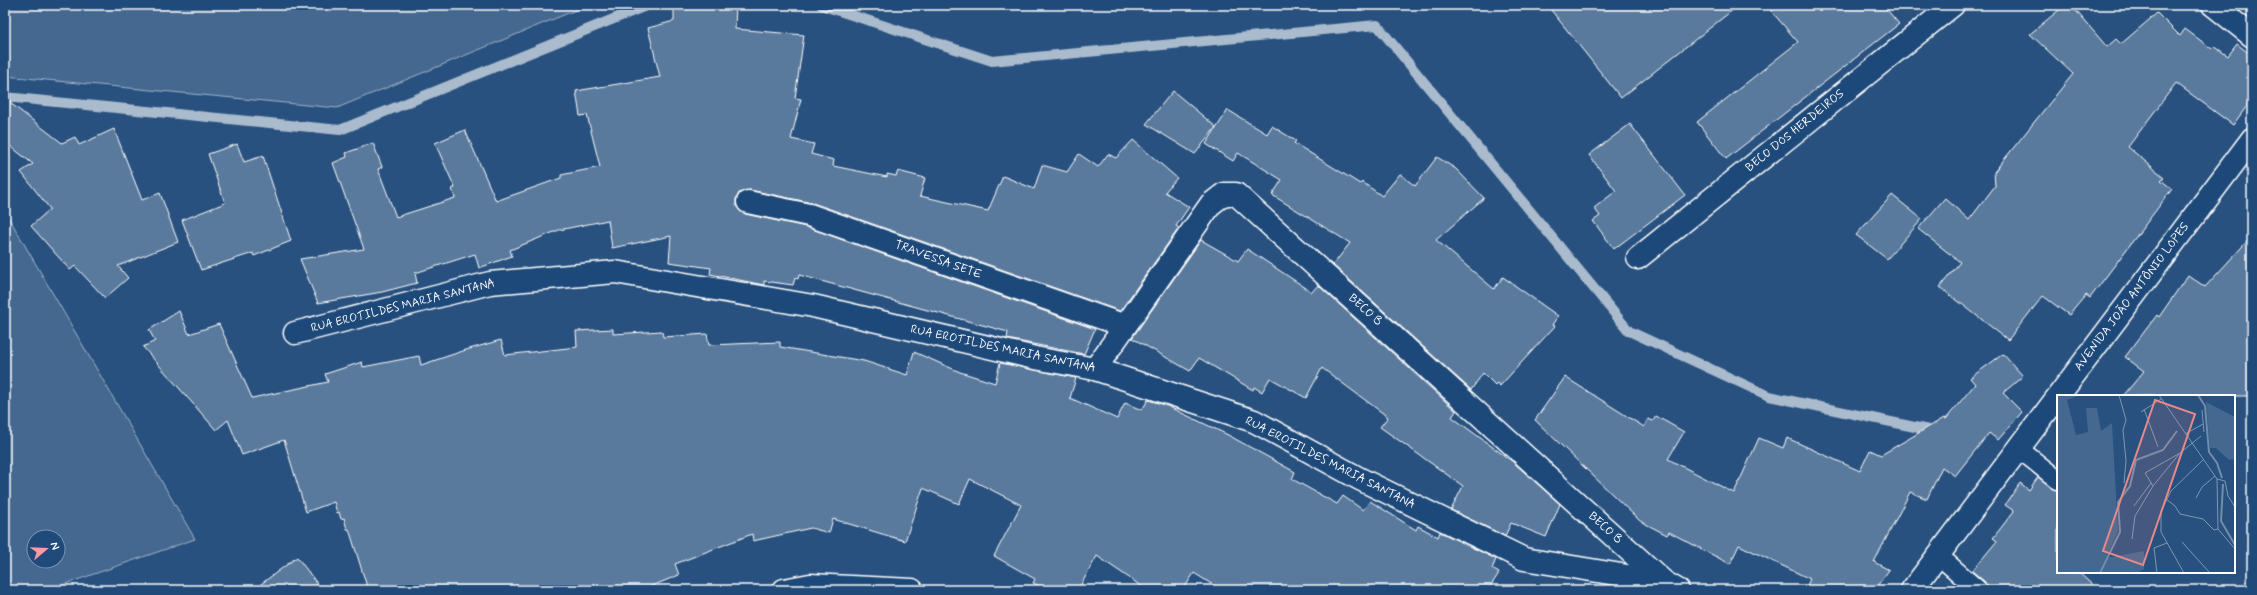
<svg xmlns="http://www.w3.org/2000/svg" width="2257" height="595" font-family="Mynerve,sans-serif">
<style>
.green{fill:#446890;stroke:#a2b4c8;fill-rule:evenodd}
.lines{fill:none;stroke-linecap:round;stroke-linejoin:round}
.stream{stroke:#aabbcd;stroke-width:10}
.building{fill:#5a7a9d;stroke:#fff}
.service-casing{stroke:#fff;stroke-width:21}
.minor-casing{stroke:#fff;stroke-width:25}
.service{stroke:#1f4a7a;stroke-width:18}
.minor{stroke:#1f4a7a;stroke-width:22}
.labels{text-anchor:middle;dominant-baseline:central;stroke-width:3.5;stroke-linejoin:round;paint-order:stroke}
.street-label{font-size:12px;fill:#fff;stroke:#1f4a7a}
.inset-river{fill:none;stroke:#718dab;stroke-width:2}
.inset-road{fill:none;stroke:#7e97b2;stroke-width:1}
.view{fill:#e88989;fill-opacity:0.15;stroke:#e88989;stroke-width:2}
.inset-edge{fill:none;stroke:#fff;stroke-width:2}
</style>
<rect width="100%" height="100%" fill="#28517f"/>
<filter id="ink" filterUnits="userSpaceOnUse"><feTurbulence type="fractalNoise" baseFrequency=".025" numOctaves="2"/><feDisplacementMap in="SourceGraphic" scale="8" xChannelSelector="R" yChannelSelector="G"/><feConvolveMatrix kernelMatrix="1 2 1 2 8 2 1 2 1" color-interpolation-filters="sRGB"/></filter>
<g filter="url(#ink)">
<g class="green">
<path d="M5 5H588L337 108 5 76Z"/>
<path d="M5 211 195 539 48 590H5ZM34 537H58V561H34Z"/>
</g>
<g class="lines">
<g class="stream">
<path d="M821 5 992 61 1377 25 1629 331 1769 396 1938 432"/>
<path d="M5 97 340 130 648 5"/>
</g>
</g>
<g class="building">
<path d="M674 5H736L735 29 804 35 795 98 801 99 791 139 814 144 811 154 834 160 833 166 887 177V174L896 176 898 171 925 178 920 196 988 211 1003 176 1034 189 1042 165 1067 172 1079 154 1098 167 1108 154 1116 158 1133 140 1177 178 1165 192 1189 207 1176 226 1179 228 1120 311 813 203 750 190 739 193 736 199V206L745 214 806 227 1095 329 1084 354 1007 339 1008 332 799 275 798 279 795 278 793 285 764 281V285L710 274 711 268 669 262 671 236 612 248 608 220 559 230 510 250 512 256 479 268 475 254 415 273 417 283 382 292 318 303 300 259 364 249 333 163 347 157 346 153 373 143 382 167 378 169 396 217 455 198 452 189 455 188 435 143 465 130 496 201 561 178V175L600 167 587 115 580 116 576 91 660 77 648 28 674 21Z"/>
<path d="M1547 5H1739L1621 98Z"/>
<path d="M1766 5H1883L1899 24 1726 159 1697 122 1798 42Z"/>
<path d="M2065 5H2071L2107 47 2116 39 2121 44 2157 13 2180 36 2185 29 2212 49 2214 46 2228 56 2237 44 2252 56V99L2233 125 2176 83 2128 147 2164 177 2161 180 2172 189 2090 298 2086 295 2069 315 2043 296 2008 340 1940 287 1960 262 1918 229 1945 198 1969 220 1995 186 1994 172 2073 74 2030 34Z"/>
<path d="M1173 91 1216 127 1195 154 1146 124Z"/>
<path d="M5 99 62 143 75 137 79 145 114 129 142 200 160 193 178 242 118 266 128 278 105 298 75 266 70 270 31 226 50 209 21 172 33 164 5 142Z"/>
<path d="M1228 110 1267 134 1272 126 1296 141 1294 143 1360 184 1362 182 1382 196 1400 174 1415 186 1437 157 1456 169 1484 198 1436 240 1494 289 1503 277 1558 316 1552 325 1555 326 1500 386 1497 383 1495 385 1483 373 1471 390 1333 265 1350 243 1272 195 1282 180 1238 153 1233 161 1206 144Z"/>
<path d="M1630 124 1685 195 1614 249 1593 221 1600 216 1594 208 1616 191 1589 155Z"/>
<path d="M237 144 244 162 263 156 291 241 254 256 253 253 201 270 182 220 225 203 208 154Z"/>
<path d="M1892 195 1922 219 1887 259 1856 235Z"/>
<path d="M2252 236V396H2123L2144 371 2125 357 2157 315 2159 317 2188 275 2205 287Z"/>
<path d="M1201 240 1238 261 1247 249 1312 292 1318 285 1456 411 1452 417 1513 462 1560 504 1546 537 1511 523 1505 536 1451 510 1463 486 1380 427 1388 417 1322 368 1306 398 1270 378 1262 392 1254 387 1253 390 1199 358 1190 371 1132 338Z"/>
<path d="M179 311 189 334 219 324 252 398 328 382 325 374 362 362 363 367 419 356 421 365 466 350 501 340 505 355 577 347 576 331 613 329V334L662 331 663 337 707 334 709 345 780 342V347L864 361 907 375 914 352 960 372 995 383 1000 363 1076 378 1070 398 1117 419 1125 403 1142 410 1148 400 1165 405 1228 435 1295 472 1292 479 1337 504 1343 496 1363 510 1370 501 1416 530 1418 526 1438 537 1440 532 1496 559 1492 569 1499 573 1488 590H1221L1194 573 1183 590H1147L1097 556 1078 590H1049L1033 583 1035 579 994 556 1021 505 970 479 959 504 923 488 905 541 833 519 829 533 811 528 753 541 752 534 675 564 679 575 642 590H368L349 529H347L344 518 341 519 339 512 337 513 334 502 306 512 284 440 242 455 228 420 216 430 143 347 155 341 149 330Z"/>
<path d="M2003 354 2023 376 2003 393 2022 412 1998 440 1989 433 1955 476 1942 467 1927 499 1910 492 1874 562 1889 570 1874 590H1805L1810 579 1739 545 1730 564 1669 532 1667 535 1640 521 1535 420 1565 377 1644 427 1648 419 1653 421 1656 416 1684 432 1668 459 1734 493 1759 438 1783 448 1787 438 1860 471 1870 450 1881 455 1944 418 1946 419 1975 384 1970 378Z"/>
<path d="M2038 477 2058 491V572H2078L2098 590H1988L1985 582 1972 571 1997 541 1993 538 2014 511 2005 505 2020 483 2029 490Z"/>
<path d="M297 557 322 590H253Z"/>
</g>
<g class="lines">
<defs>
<g id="service">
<path d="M2018 448 2058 480"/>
<path d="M1938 555 1978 590"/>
</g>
<g id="minor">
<path d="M2213 5 2252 36"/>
<path d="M748 202 809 215 1125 326"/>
<path d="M1638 258 1953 5"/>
<path d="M295 333 490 283 615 272 813 306 1035 358 1095 369 1254 421 1360 479 1524 559 1664 582 1678 590"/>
<path d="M1095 369 1211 204 1224 194H1236L1664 582"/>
<path d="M784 590 810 585 912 590"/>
<path d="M1912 590 2252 139"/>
</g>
</defs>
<use href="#service" class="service-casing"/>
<use href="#minor" class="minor-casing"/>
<use href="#service" class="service"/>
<use href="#minor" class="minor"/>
</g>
</g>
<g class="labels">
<g class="street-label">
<text transform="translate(1795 131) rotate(-39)">BECO DOS HERDEIROS</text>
<text transform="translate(938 260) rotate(20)">TRAVESSA SETE</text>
<text transform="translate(2132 297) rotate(-53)">AVENIDA JOÃO ANTÔNIO LOPES</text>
<text transform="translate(403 306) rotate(-14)">RUA EROTILDES MARIA SANTANA</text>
<text transform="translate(1365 310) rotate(42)">BECO B</text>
<text transform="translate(1003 349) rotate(12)">RUA EROTILDES MARIA SANTANA</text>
<text transform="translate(1330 463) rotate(27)">RUA EROTILDES MARIA SANTANA</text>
<text transform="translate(1605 528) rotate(42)">BECO B</text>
</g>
</g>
<g transform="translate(2057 395)">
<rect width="178" height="178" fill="#28517f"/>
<path d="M0 0H23L10 5 19 40 31 37 29 13H40L44 36 55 28 61 136 49 163 87 156V174L80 178H0ZM149 7 178 22V64L172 65 159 53H153Z" fill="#446890"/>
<path class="inset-river" d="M141 0 148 11 152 57 160 68 165 83M166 89 164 126 178 150M43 178 63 137 61 107 73 91 79 65 106 55 120 36"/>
<path class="inset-road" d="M62 0 69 25 66 35 69 66 67 88M102 0 160 84 161 134 178 154M87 14 101 52M145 15 147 37M84 17 104 4M128 39 146 29M160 84 168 86 171 101 178 112M96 91 88 78 123 58M139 103 145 92 158 81M109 104 118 111 123 119 146 124 157 135 161 134M77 111 94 88M75 144 78 121 96 91 123 58 144 41M125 147 153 178M100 178 97 153 110 148M127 178 104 137V116L114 96 146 65"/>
<path class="view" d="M98 5 138 19 86 170 46 156Z"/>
<rect width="178" height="178" class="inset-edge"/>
</g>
<rect width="2257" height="595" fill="none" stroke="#1f4a7a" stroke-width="20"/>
<rect x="10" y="10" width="2237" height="575" fill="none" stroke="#fff" stroke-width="1.5" filter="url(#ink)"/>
<g transform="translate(46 549) rotate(71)"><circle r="19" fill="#1f4a7a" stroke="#7992af"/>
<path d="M0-3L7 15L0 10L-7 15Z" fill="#ff9aa2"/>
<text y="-6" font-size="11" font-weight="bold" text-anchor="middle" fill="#ffffff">N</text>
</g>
</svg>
